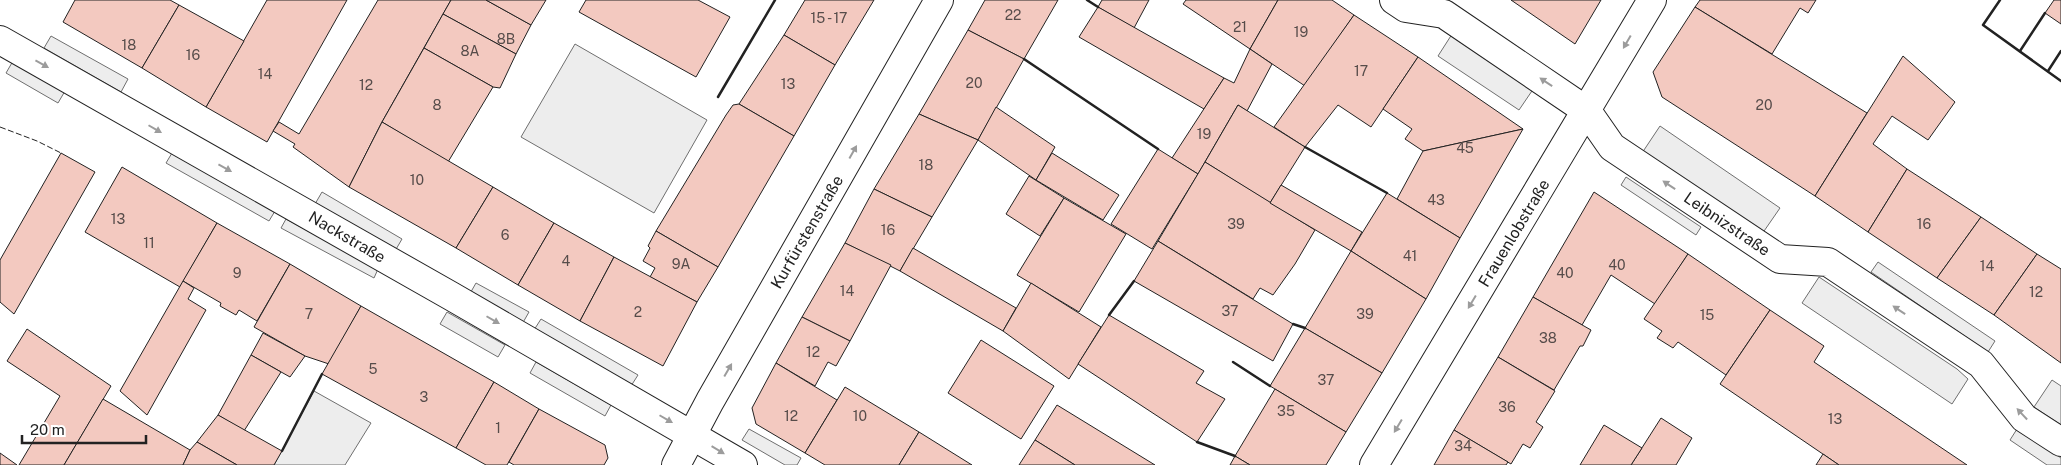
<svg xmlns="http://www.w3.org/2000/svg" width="2061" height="465" font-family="'Public Sans',sans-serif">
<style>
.parking{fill:#ededed;stroke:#6f6f6f}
.building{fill:#f3c9c0;stroke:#222}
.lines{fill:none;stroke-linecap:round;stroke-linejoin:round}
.street-casing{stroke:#222;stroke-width:30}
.street{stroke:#fff;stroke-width:28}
.fence{stroke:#222;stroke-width:1;stroke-dasharray:6 2.5;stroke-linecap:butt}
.wall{stroke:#222;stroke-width:2.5}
.oneway{fill:#9c9c9c}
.labels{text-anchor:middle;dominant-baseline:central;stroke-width:4;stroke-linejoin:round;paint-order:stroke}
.number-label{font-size:14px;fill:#564c4a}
.street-label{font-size:16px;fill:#222;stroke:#fff}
</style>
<rect width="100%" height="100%" fill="#fff"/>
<g class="parking">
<path d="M1454 31 1536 85 1519 110 1438 56Z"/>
<path d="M51 36 128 79 121 92 44 48Z"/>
<path d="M575 44 707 120 654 213 521 137Z"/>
<path d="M13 61 65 91 58 103 6 73Z"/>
<path d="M1660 126 1780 208 1762 234 1642 153Z"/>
<path d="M172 153 275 211 269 221 166 163Z"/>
<path d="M1626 177 1701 227 1696 235 1621 185Z"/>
<path d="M322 192 402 239 395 251 315 204Z"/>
<path d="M286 219 378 269 374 278 281 228Z"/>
<path d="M1878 262 1995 341 1988 352 1871 272Z"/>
<path d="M1819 277 1957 369 1968 379 1952 404 1802 303Z"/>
<path d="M476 283 529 312 521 326 468 297Z"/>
<path d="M447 312 505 345 498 357 440 324Z"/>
<path d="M541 319 638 375 631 386 534 330Z"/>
<path d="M536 362 611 405 605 416 530 373Z"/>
<path d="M2052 380 2061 386V425L2034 407Z"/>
<path d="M314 391 371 423 345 465H274Z"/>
<path d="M749 429 801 458 797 465H785L742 440Z"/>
<path d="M2017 429 2061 458V465H2047L2010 440Z"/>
</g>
<g class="building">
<path d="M75 0H170L179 5 142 68 63 22Z"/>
<path d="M267 0H347L267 142 206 107Z"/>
<path d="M378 0H451L382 122 349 187 293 147 295 144 273 131 279 122 299 134Z"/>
<path d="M451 0H486L531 25 516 54 443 14Z"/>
<path d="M486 0H546L531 25Z"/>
<path d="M586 0H698L730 17 696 77 579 12Z"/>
<path d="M805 0H874L835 65 784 35Z"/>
<path d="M985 0H1058L1024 59 968 30Z"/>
<path d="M1102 0H1149L1134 28 1098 7Z"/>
<path d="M1186 0H1278L1250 49 1183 4Z"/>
<path d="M1278 0H1332L1354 15 1305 86 1250 49Z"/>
<path d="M1511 0H1601L1575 44Z"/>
<path d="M1700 0H1816L1808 13 1800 8 1772 54 1695 7Z"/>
<path d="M2054 0H2061V24L2045 13Z"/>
<path d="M179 5 244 41 206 107 142 68Z"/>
<path d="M1098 7 1224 78 1204 109 1079 37Z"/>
<path d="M1695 7 1867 113 1815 196 1662 97 1653 72Z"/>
<path d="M443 14 516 54 500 88 493 87 424 48Z"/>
<path d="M1354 15 1418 57 1371 127 1338 105 1305 147 1274 127Z"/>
<path d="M968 30 1024 59 978 140 919 114Z"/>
<path d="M784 35 835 65 794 136 739 104Z"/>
<path d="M424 48 493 87 448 162 382 122Z"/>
<path d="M1250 49 1272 64 1247 111 1238 105 1198 174 1172 158 1224 78 1234 83Z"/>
<path d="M1903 56 1955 102 1928 140 1892 116 1873 144 1907 169 1868 232 1815 196Z"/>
<path d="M1418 57 1523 129 1423 151 1405 139 1412 129 1383 109Z"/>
<path d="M739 104 794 136 718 267 656 231 726 115 733 105Z"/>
<path d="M1238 105 1305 147 1270 203 1205 162Z"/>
<path d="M996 107 1055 147 1036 180 978 140Z"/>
<path d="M919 114 978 140 932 217 874 189Z"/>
<path d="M382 122 493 187 456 248 349 187Z"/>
<path d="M1523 129 1460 238 1397 199 1423 151Z"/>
<path d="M1158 149 1198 174 1152 249 1111 224Z"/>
<path d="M61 153 95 172 14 314 0 302V260Z"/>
<path d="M1052 153 1119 195 1103 220 1036 180Z"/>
<path d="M1205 162 1315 230 1295 264 1273 295 1260 288 1253 299 1158 241Z"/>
<path d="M122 167 217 223 180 287 85 232Z"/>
<path d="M1907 169 1981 217 1937 278 1868 232Z"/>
<path d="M1029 176 1064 198 1040 236 1006 214Z"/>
<path d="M1281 185 1362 232 1351 251 1270 203Z"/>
<path d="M493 187 554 223 518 285 456 248Z"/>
<path d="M874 189 932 217 900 271 845 243Z"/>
<path d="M1594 192 1688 254 1655 304 1611 275 1582 325 1533 297Z"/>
<path d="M1387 193 1460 238 1426 299 1351 251Z"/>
<path d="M1064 198 1126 234 1079 312 1017 275Z"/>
<path d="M1981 217 2037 254 1994 315 1937 278Z"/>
<path d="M217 223 290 264 257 321 239 310 236 315 220 306 221 303 183 281Z"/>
<path d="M554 223 614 257 580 321 518 285Z"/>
<path d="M656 231 718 267 697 302 650 277 655 268 643 261 650 248 648 246Z"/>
<path d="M1158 241 1293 324 1273 361 1134 281Z"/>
<path d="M845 243 891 265 850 341 802 317Z"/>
<path d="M913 248 1016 308 1003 331 900 271Z"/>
<path d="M1351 251 1426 299 1382 373 1305 328Z"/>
<path d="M1688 254 1770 310 1726 375 1678 342 1673 348 1657 338 1662 331 1644 319Z"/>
<path d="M2037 254 2061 269V363L1994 315Z"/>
<path d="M614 257 697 302 663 366 580 321Z"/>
<path d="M290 264 361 306 329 364 305 356 254 327Z"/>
<path d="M183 281 194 288 188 299 206 310 147 415 120 391Z"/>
<path d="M1031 283 1101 327 1069 379 1003 331Z"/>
<path d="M1533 297 1591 330 1583 346H1580L1554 390 1498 357Z"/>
<path d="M361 306 494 382 456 448 322 374Z"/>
<path d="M1770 310 1824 346 1814 362 1967 465H1839L1720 384Z"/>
<path d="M1109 315 1204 371 1196 383 1225 399 1197 442 1078 364Z"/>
<path d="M802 317 850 341 836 366 828 362 815 386 776 363Z"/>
<path d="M1305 328 1382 373 1346 432 1270 386Z"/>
<path d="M27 329 111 386 64 465H19L60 396 7 361Z"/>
<path d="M263 333 305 356 290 377 251 355Z"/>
<path d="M981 340 1054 386 1021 439 948 393Z"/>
<path d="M251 355 281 372 244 431 218 415Z"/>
<path d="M1498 357 1555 391 1536 422 1543 427 1530 448 1523 444 1511 464 1454 430Z"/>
<path d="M776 363 837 400 805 453 756 424 752 408Z"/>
<path d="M494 382 539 409 507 465H486L456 448Z"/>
<path d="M845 387 919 432 899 465H825L805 453Z"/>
<path d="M1275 389 1346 432 1326 465H1250L1235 456Z"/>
<path d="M103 399 190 450 183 465H64Z"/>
<path d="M1057 405 1155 465H1075L1035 440Z"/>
<path d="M539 409 605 445 608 458 604 465H514L509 462Z"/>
<path d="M218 415 282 451 274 465H237L197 442Z"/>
<path d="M1661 418 1692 438 1676 465H1631Z"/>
<path d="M1604 425 1642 448 1631 465H1580Z"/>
<path d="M1454 430 1508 462 1506 465H1434Z"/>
<path d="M919 432 972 465H899Z"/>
<path d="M1035 440 1075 465H1019Z"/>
<path d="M197 442 237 465H183L190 450Z"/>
<path d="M0 453 17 465H0Z"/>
<path d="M1823 454 1839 465H1816Z"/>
<path d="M1235 456 1250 465H1230Z"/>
</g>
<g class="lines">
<defs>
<g id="street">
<path d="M1394 0 1406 8 1444 14 1587 111 1612 147 1780 259 1828 262 1981 364 2024 418 2061 442"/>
<path d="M0 40 451 296 743 465"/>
<path d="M676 465 710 401 939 0"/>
<path d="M1374 465 1652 0"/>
</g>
</defs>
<use href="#street" class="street-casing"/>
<use href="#street" class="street"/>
<path class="fence" d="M0 127 37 141 61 153"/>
<g class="wall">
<path d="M1087 0 1098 7"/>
<path d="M2000 0 1983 25 2061 81"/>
<path d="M2020 51 2045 13"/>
<path d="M1024 59 1158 149"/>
<path d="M2048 71 2061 51"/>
<path d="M718 97 775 0"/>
<path d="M1305 147 1387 193"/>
<path d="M1109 315 1134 281"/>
<path d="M1293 324 1305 328"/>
<path d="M1233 362 1270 386"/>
<path d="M1197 442 1235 456"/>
<path d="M282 451 322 374"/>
</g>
</g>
<defs><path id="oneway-solid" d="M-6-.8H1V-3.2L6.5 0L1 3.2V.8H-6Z" transform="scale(1.25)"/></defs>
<g class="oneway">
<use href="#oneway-solid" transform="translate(1627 42) rotate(120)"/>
<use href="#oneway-solid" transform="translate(42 64) rotate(29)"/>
<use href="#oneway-solid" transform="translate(1546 82) rotate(-146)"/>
<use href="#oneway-solid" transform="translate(155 129) rotate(30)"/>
<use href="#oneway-solid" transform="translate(853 152) rotate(-61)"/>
<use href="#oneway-solid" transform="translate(225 168) rotate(29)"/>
<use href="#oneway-solid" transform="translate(1669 185) rotate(-146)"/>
<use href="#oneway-solid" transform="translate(1472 302) rotate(121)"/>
<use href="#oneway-solid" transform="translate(1899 310) rotate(-146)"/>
<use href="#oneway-solid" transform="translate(493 320) rotate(30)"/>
<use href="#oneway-solid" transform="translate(728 370) rotate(-60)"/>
<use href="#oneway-solid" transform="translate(2022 414) rotate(-133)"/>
<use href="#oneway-solid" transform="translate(666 419) rotate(30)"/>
<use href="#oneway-solid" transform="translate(1398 426) rotate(121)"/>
<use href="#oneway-solid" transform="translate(718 450) rotate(31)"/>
</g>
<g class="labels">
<g class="number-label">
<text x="1013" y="15">22</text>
<text x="829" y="18">15 - 17</text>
<text x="1240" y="27">21</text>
<text x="1301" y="32">19</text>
<text x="506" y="39">8B</text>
<text x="129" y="45">18</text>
<text x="470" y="51">8A</text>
<text x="193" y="55">16</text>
<text x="1361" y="71">17</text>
<text x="265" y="74">14</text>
<text x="974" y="83">20</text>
<text x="788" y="84">13</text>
<text x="366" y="85">12</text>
<text x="437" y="105">8</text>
<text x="1764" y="105">20</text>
<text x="1204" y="134">19</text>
<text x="1465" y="148">45</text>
<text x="926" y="165">18</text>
<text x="417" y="180">10</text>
<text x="1436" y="200">43</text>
<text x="118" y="219">13</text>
<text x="1236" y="224">39</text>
<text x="1924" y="224">16</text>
<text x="888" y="230">16</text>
<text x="505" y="235">6</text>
<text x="149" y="243">11</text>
<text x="1410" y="256">41</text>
<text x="566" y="261">4</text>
<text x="681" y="264">9A</text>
<text x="1617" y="265">40</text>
<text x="1987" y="266">14</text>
<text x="237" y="273">9</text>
<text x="1565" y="273">40</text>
<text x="847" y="291">14</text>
<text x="2036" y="292">12</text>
<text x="1230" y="311">37</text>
<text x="638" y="312">2</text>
<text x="309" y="314">7</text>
<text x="1365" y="314">39</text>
<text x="1707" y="315">15</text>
<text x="1548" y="338">38</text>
<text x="813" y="352">12</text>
<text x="373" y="369">5</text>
<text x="1326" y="380">37</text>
<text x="424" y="397">3</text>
<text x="1507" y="407">36</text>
<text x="1286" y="411">35</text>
<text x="791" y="416">12</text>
<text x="860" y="416">10</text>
<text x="1835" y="419">13</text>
<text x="498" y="428">1</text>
<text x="1463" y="446">34</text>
</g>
<g class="street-label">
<text transform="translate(1727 224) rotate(34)">Leibnizstraße</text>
<text transform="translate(807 232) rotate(-60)">Kurfürstenstraße</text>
<text transform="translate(1514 233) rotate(-59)">Frauenlobstraße</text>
<text transform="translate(347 237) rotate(30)">Nackstraße</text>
</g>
</g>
<path d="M22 435v8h124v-8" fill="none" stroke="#222222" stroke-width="2.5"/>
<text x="30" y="435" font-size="15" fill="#222222" stroke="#ffffff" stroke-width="4" paint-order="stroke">20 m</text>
</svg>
